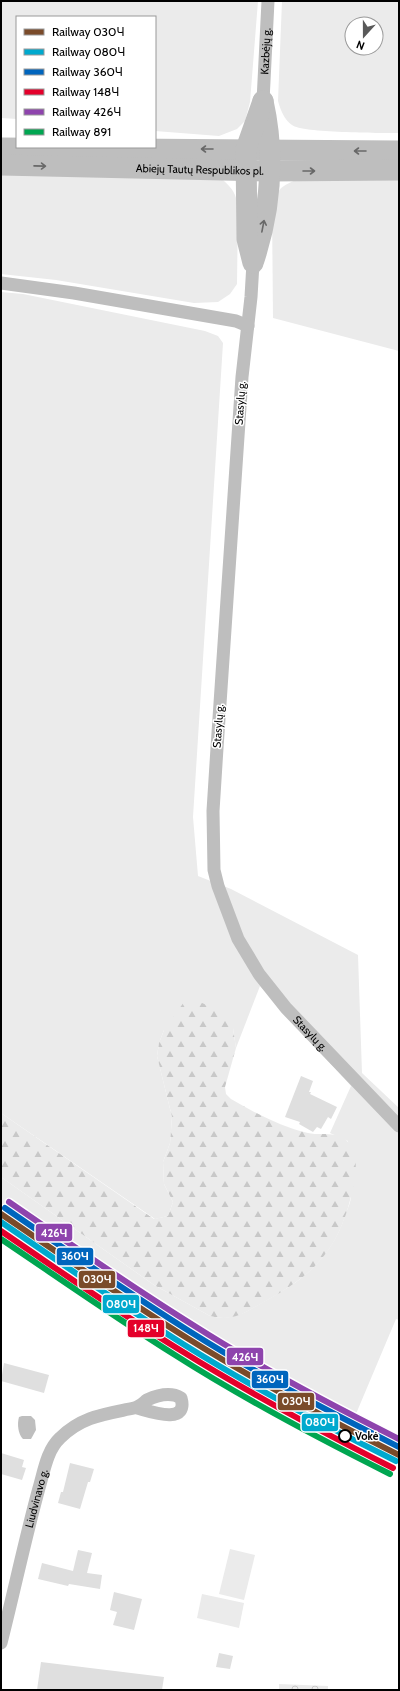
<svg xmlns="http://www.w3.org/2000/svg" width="400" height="1691" font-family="Cabin,sans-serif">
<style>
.grass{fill:#ebebeb;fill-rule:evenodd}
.forest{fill:url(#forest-firs)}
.park{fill:url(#park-crowns)}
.water{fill:#bebebe}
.building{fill:#dfdfdf}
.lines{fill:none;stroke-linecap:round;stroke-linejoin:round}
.minor{stroke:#bebebe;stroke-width:13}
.trunk{stroke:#bebebe;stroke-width:21}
.rail-1-casing{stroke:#fff;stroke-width:9}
.rail-2-casing{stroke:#fff;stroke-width:9}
.rail-3-casing{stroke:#fff;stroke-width:9}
.rail-4-casing{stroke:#fff;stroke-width:9}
.rail-5-casing{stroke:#fff;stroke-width:9}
.rail-6-casing{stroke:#fff;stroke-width:9}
.rail-1{stroke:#7a4b2a;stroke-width:6}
.rail-2{stroke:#00a9ce;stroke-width:6}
.rail-3{stroke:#0065bd;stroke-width:6}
.rail-4{stroke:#e4002b;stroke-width:6}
.rail-5{stroke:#8e44ad;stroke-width:6}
.rail-6{stroke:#00a651;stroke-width:6}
.oneway{stroke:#686868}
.stop-dot{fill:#fff;stroke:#000;stroke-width:2}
.labels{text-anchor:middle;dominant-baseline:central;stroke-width:3;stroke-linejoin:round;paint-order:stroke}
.street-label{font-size:11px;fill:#000;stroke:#fff}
.stop-label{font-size:11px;font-weight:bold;fill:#000;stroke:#fff;text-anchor:start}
.line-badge{stroke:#fff;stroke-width:1.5}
.badge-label{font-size:11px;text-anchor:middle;font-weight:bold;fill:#fff}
</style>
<defs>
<pattern id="forest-firs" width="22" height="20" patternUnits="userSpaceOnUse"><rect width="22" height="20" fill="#ebebeb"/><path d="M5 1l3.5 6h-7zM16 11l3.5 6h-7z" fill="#c8c8c8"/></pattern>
<pattern id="park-crowns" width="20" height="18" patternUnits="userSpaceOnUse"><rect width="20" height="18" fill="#ebebeb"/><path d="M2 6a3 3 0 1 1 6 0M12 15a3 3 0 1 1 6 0" fill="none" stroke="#c8c8c8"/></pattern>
</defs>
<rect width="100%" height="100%" fill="#fff"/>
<g class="grass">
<path d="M1 1H258L250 102 245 121 237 129 219 136 155 131V17H17V119L1 118Z"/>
<path d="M282 1H399V133C381 133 302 133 292 125 284 119 281 111 278 101ZM352 24H376V48H352Z"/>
<path d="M1 174 223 180C233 189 236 194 238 207L237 284 230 294 218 302 194 303 56 280 1 274Z"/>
<path d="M399 178V351L273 318 272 208C277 190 279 187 296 180Z"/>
<path d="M1 292 23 294 205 331 218 336 223 343 193 817 198 876 231 889 358 955 362 1073 399 1108V1320L396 1319 353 1421 254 1366 136 1296 1 1206V1177L154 1285 210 1316C234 1322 247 1311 267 1300 304 1280 331 1258 345 1216 347 1210 351 1202 351 1196 352 1178 349 1159 348 1141L330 1133 351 1086 260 986 236 1048 233 1028 164 1030 159 1043 157 1056 172 1117 170 1143 163 1162 164 1184 173 1202 168 1216 155 1219 1 1113Z"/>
<path d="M230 1549 255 1555 244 1600 219 1594Z"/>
<path d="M202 1594 244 1603 239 1628 197 1618Z"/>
</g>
<path class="forest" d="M184 1002H200L219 1011 233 1028 236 1048 225 1087 226 1094 231 1099C255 1113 281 1127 308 1133 320 1136 338 1130 348 1142 359 1154 356 1173 353 1188 340 1248 317 1273 264 1302 244 1313 233 1322 210 1316L154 1285 1 1177V1113L154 1219 168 1216 173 1202 164 1184 163 1162 170 1143 172 1117 157 1056 159 1043 164 1030Z"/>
<path class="park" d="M279 1684 328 1686V1690H279Z"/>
<path class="water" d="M22 1416H31L35 1420 36 1430 31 1439H23C18 1434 17 1424 19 1417Z"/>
<g class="building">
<path d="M301 1076 313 1081 309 1092H311L310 1094 337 1107 331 1119 328 1117 321 1129 317 1127 313 1132 299 1124 300 1122 285 1117Z"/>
<path d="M4 1363 49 1375 44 1393 1 1381Z"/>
<path d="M1 1453 24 1460 22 1467 26 1468 22 1480 1 1474Z"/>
<path d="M70 1463 94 1469 90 1482H88L80 1509 58 1503 61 1492H63Z"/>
<path d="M78 1550 92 1553 87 1573 102 1575 100 1589 69 1584 68 1586 38 1579 42 1563 73 1571Z"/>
<path d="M114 1592 142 1599 134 1630 113 1625 117 1612 110 1610Z"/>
<path d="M219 1653 233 1656 230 1669 216 1667Z"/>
<path d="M41 1662 164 1677 162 1690H37Z"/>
</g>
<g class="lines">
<g class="minor">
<path id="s1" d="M263 101 268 1"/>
<path id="s2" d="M253 263 251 297 242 377 217 748 213 811 214 870 218 886 238 939 259 974 286 1008 399 1126"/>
<path d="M1 283 74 293 236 321 248 326"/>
<path id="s3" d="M1 1643C14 1592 25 1539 39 1488 44 1471 47 1450 60 1438 82 1416 106 1414 134 1408 139 1407 143 1403 147 1400 158 1395 171 1392 181 1398 189 1426 149 1411 137 1408"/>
</g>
<g class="trunk">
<path d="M1 148 399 151"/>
<path id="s4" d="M1 165 270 171 399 170"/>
<path d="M254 260C271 208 275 155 263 101"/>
<path d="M253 263 247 239 246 149 263 101"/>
</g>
<defs>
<path id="rail-1" d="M1 1214C63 1256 124 1299 187 1338 256 1381 327 1419 399 1455"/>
<path id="rail-2" d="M1 1222C61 1263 121 1305 183 1344 252 1387 323 1425 396 1461"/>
<path id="rail-3" d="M5 1208C66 1250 127 1292 189 1331 257 1374 328 1411 399 1447"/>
<path id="rail-4" d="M1 1231C60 1271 119 1313 180 1350 249 1393 320 1431 393 1468"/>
<path id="rail-5" d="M9 1202C70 1244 130 1286 193 1325 259 1367 329 1404 399 1439"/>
<path id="rail-6" d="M1 1239C59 1278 116 1318 175 1355 244 1399 316 1437 390 1474"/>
</defs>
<use href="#rail-1" class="rail-1-casing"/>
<use href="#rail-2" class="rail-2-casing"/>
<use href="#rail-3" class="rail-3-casing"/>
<use href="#rail-4" class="rail-4-casing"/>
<use href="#rail-5" class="rail-5-casing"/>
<use href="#rail-6" class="rail-6-casing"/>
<use href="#rail-1" class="rail-1"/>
<use href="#rail-2" class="rail-2"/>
<use href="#rail-3" class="rail-3"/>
<use href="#rail-4" class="rail-4"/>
<use href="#rail-5" class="rail-5"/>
<use href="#rail-6" class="rail-6"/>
</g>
<defs><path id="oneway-shaft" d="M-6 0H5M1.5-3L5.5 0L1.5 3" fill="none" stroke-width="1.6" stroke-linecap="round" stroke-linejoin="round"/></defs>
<g class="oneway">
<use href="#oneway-shaft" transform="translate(207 149) rotate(-180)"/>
<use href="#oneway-shaft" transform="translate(360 151) rotate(-180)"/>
<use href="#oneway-shaft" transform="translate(40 166) rotate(1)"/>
<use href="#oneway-shaft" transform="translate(309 171)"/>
<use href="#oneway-shaft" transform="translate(263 226) rotate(-79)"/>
</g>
<circle class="stop-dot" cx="345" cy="1436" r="6"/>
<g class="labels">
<g class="street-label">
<text stroke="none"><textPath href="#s1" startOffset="50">Kazbėjų g.</textPath></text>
<text stroke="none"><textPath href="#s4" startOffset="199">Abiejų Tautų Respublikos pl.</textPath></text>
<text transform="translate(240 403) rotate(-86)">Stasylų g.</text>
<text transform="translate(218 726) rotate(-86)">Stasylų g.</text>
<text stroke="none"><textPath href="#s2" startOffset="801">Stasylų g.</textPath></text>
<text stroke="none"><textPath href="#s3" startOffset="149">Liudvinavo g.</textPath></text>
</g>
<g class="stop-label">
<text x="355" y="1436">Vokė</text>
</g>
</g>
<g class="line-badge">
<rect x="35" y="1223" width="38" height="19" rx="4" fill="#8e44ad"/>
<rect x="56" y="1247" width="38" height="19" rx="4" fill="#0065bd"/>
<rect x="78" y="1270" width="38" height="19" rx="4" fill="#7a4b2a"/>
<rect x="102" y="1294" width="38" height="20" rx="4" fill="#00a9ce"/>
<rect x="127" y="1319" width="38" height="19" rx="4" fill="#e4002b"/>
<rect x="226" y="1347" width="38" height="19" rx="4" fill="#8e44ad"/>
<rect x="251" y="1370" width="38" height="19" rx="4" fill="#0065bd"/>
<rect x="277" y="1392" width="38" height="19" rx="4" fill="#7a4b2a"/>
<rect x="301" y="1413" width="38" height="19" rx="4" fill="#00a9ce"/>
</g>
<g class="badge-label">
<text x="54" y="1237">426Ч</text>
<text x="75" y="1260">360Ч</text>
<text x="97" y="1283">030Ч</text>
<text x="121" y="1308">080Ч</text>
<text x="146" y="1332">148Ч</text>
<text x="245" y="1361">426Ч</text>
<text x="270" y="1383">360Ч</text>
<text x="296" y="1405">030Ч</text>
<text x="320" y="1426">080Ч</text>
</g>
<rect width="400" height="1691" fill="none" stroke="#000000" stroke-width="4"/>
<rect x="16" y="16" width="140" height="132" fill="#ffffff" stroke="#999999"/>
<rect x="24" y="29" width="20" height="6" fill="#7a4b2a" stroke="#999999"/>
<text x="52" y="36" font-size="12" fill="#000000">Railway 030Ч</text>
<rect x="24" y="49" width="20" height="6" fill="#00a9ce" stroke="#999999"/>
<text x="52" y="56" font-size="12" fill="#000000">Railway 080Ч</text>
<rect x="24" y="69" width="20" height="6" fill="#0065bd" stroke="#999999"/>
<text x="52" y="76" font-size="12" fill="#000000">Railway 360Ч</text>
<rect x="24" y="89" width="20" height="6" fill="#e4002b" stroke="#999999"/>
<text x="52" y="96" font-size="12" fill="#000000">Railway 148Ч</text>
<rect x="24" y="109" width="20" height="6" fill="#8e44ad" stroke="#999999"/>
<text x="52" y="116" font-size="12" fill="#000000">Railway 426Ч</text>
<rect x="24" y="129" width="20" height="6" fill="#00a651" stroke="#999999"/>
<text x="52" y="136" font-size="12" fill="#000000">Railway 891</text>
<g transform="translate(364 36) rotate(201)"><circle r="19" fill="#ffffff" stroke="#999999"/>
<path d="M0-3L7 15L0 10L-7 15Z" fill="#595959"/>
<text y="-6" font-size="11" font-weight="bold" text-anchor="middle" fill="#000000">N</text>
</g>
</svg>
